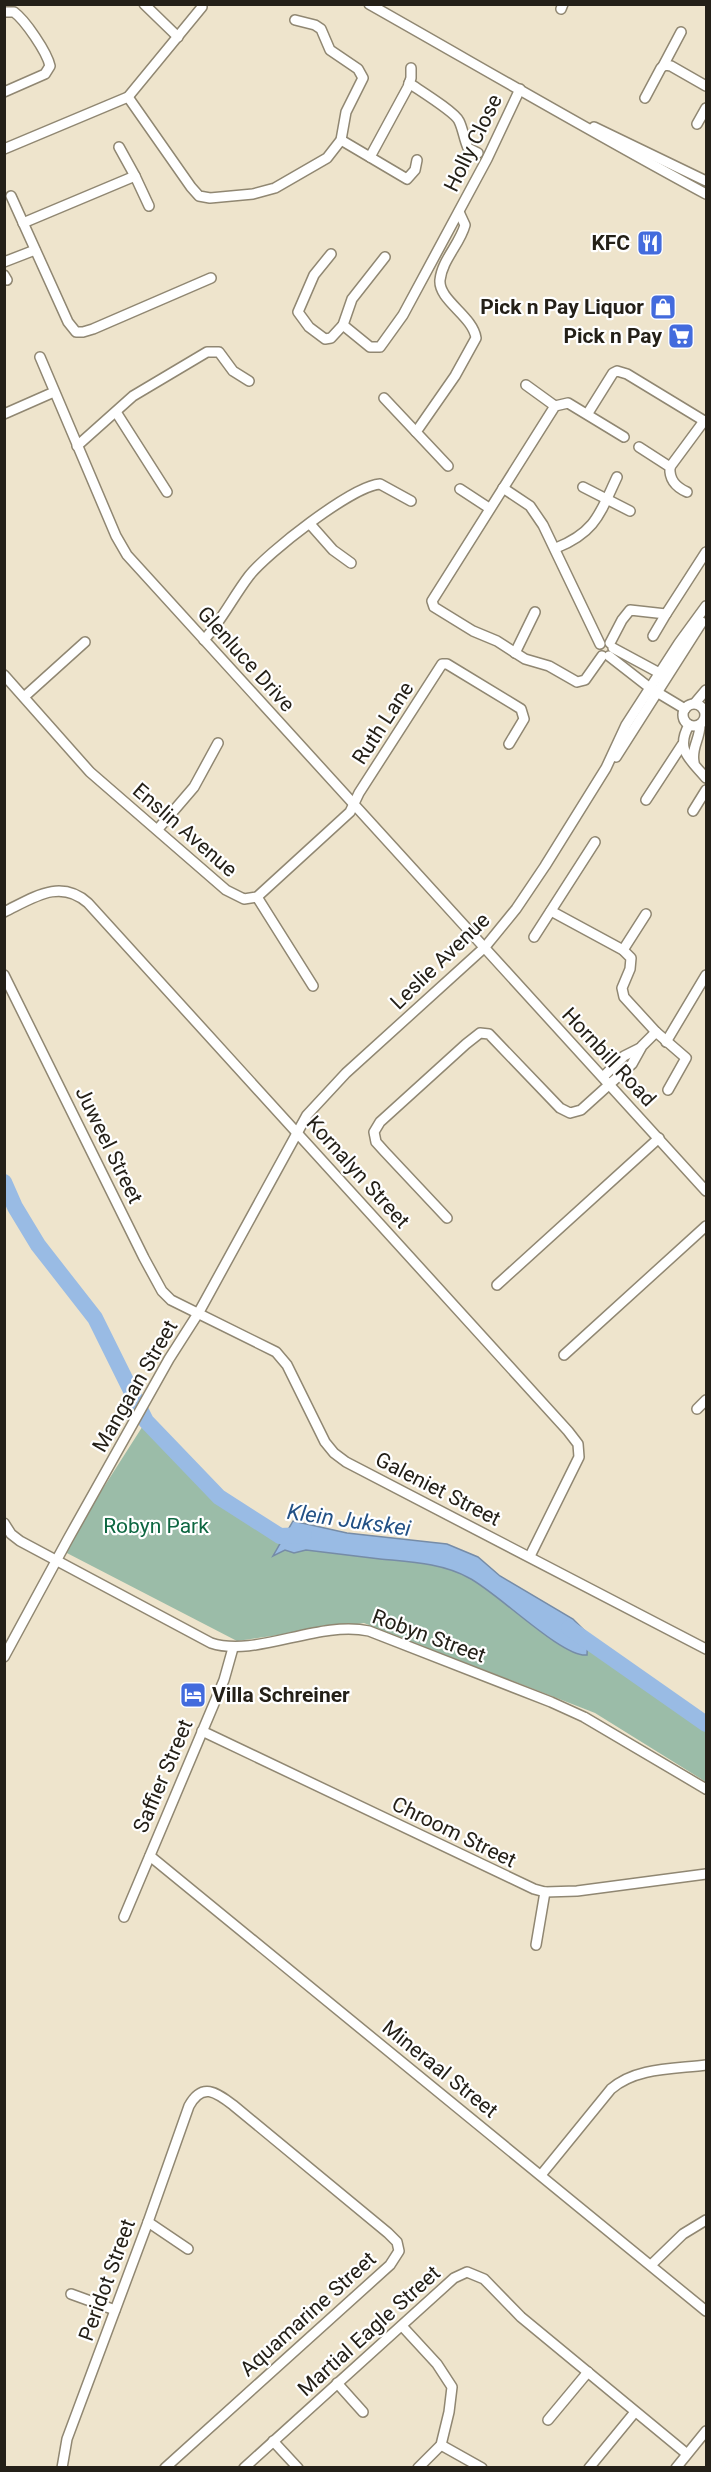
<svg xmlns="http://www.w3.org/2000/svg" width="711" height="2472" font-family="Roboto,sans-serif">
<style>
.green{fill:#9bbca8}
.water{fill:#99bbe4;stroke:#768ca7;stroke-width:1.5}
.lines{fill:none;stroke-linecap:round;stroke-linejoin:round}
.river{stroke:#99bbe4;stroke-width:16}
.minor-casing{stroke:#908772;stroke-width:12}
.minor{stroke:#fff;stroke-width:9}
.labels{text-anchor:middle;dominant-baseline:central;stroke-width:4.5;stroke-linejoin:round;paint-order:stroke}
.street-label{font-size:21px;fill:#242018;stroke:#fff}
.poi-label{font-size:21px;font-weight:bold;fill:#242018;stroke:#fff;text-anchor:end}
.park-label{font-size:21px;fill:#0d6741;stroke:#fff}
.water-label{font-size:22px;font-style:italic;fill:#235185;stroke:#fff}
</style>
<rect width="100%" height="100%" fill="#eee4cc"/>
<path class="green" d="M146 1421 219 1497 280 1536 311 1535 450 1556 578 1636 706 1724V1782L595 1713 364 1623 237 1641 63 1551Z"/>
<path class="water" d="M293 1521 347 1533 447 1544 478 1557 500 1576 573 1619 588 1634 587 1655C562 1658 497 1592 469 1578 442 1563 410 1562 380 1559 355 1556 331 1553 306 1550L294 1553 285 1550 273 1556Z"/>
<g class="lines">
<g class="river">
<path d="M4 1182 15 1207 38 1245 95 1318 146 1421 219 1497 280 1536 304 1535"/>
<path d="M569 1628 706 1724"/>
</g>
<defs>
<g id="minor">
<path d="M144 4 178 37"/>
<path d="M369 4C482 68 593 133 706 194"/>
<path d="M561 9 563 4"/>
<path d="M4 12H14C25 20 47 52 50 66L45 74 4 92"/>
<path d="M663 66 681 32"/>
<path d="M409 83C419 90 455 112 459 121 463 129 464 139 468 148L478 153"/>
<path d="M128 97 191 187 199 196 210 198 253 194 275 188 327 158 341 140 346 112 363 78 358 69 330 50 321 29 315 25 295 20"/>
<path d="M645 98 661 68 665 65 671 66 706 86"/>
<path d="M697 124 706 108"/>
<path d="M594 127 706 181"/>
<path d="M341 140 407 179 415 170 417 160"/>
<path d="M4 149 128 97 202 7"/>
<path d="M370 157 408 87 411 78V68"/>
<path d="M135 176 149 206"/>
<path d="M11 196 68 322 76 332H83L93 329 211 278"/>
<path d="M23 223 135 176 119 147"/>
<path d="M331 254 314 275 298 312 309 327 325 339 331 338 343 325 352 299 385 257"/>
<path d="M4 262 35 250"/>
<path d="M4 275 7 280"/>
<path d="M343 325 370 347H380L403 315 487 159 520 89"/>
<path d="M40 357 116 536 127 555 706 1191"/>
<path d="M526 385 555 406"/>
<path d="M384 398 416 432"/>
<path d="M116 412 167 492"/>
<path d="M588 413 613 373 617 371 627 374 706 422"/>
<path d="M4 414 54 392"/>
<path d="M77 446 133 396 207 352H219L233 371 249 381"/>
<path d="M639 447 670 467C669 480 676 487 687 492"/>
<path d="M448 466 416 432 455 376 476 338C473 316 438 300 440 280 442 260 460 244 465 225L459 212"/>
<path d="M670 467 704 421"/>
<path d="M583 487 630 511"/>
<path d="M503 488 530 506 543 525 600 644"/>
<path d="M460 489 489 508"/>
<path d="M310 524 333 550 351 563"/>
<path d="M556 548C596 532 600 513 617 477"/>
<path d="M653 636 666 614"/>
<path d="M204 640C222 620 233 597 249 576 267 553 352 486 380 484L411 501"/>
<path d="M610 643 622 620 630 610 666 614 706 552"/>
<path d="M613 648 665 676"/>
<path d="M515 653 535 612"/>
<path d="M602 656 585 680 577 682 549 666 525 659 497 641 473 631 434 607 432 601 555 406 568 403 624 437"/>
<path d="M609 656 650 688 685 709"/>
<path d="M4 675 90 772 226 890 244 899 257 897 350 812 359 793 442 664H447L521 709 524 719 509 744"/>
<path d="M24 697 85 642"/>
<path d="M695 703 706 690"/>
<circle cx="694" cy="715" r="11"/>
<path d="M689 725C675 750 690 759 706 778"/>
<path d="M616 757 702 622"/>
<path d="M694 762C691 748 700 739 700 725"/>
<path d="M646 800 682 745"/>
<path d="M693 811 706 790"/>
<path d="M158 829 194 787 218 743"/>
<path d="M257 897 313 986"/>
<path d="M551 911 623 950 631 958 630 969 622 988 624 997 656 1032 686 1058 668 1090"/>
<path d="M4 912C33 898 60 878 88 903L568 1431 578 1444 579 1457 530 1556"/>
<path d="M534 937 595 842"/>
<path d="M623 950 646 914"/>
<path d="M4 975 144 1258 162 1291 171 1300 276 1352 287 1365 325 1442 334 1453 346 1462 706 1649"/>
<path d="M666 1042 706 975"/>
<path d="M603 1077 624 1056 640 1048"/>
<path d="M447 1218 385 1152 376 1142 374 1132 380 1122 466 1044 480 1033 489 1034 560 1108 570 1113 581 1110 632 1064 642 1046 656 1032"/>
<path d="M497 1285 659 1138"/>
<path d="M564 1355 706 1226"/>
<path d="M697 1409 706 1400"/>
<path d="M4 1523 11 1534 20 1541 211 1643C256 1658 318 1620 369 1631L551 1702 584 1717 706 1789"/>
<path d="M4 1657 68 1539 169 1359 199 1312 307 1115 346 1073 485 947 516 909 545 866 606 768 626 725 679 643 706 606"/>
<path d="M202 1731 534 1889 545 1892 577 1891 706 1874"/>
<path d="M150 1856 706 2311"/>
<path d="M124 1917 224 1680 233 1648"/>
<path d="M536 1945 545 1892"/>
<path d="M541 2175 611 2089C636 2067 675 2069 706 2065"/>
<path d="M148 2222 188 2249"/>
<path d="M651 2265 683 2234 706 2220"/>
<path d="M71 2294 115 2310"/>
<path d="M402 2326 437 2364 452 2387 449 2412 441 2445 418 2468"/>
<path d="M337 2383 363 2412"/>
<path d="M548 2420 588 2372"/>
<path d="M273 2441 298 2468"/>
<path d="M441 2445 482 2468"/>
<path d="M62 2468 67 2439 148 2222 189 2106C202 2082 216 2092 233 2105L388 2233 397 2242 399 2251 390 2265 165 2468"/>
<path d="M244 2468 454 2278 467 2272 484 2279 521 2317 687 2454"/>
<path d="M589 2468 635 2412"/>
<path d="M676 2468 706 2431"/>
</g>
</defs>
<use href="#minor" class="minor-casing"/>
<use href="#minor" class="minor"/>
</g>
<defs>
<symbol id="restaurant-square" viewBox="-11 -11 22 22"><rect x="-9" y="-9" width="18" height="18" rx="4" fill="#436bdd" stroke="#fff"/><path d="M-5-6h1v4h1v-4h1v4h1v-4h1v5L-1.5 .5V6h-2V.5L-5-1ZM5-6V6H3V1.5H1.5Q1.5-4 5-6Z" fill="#fff"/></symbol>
<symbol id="shop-square" viewBox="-11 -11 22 22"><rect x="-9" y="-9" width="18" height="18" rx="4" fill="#436bdd" stroke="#fff"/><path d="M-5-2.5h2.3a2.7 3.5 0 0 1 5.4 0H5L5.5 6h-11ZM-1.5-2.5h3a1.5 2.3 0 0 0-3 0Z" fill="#fff"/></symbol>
<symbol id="supermarket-square" viewBox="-11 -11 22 22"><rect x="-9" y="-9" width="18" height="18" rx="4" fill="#436bdd" stroke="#fff"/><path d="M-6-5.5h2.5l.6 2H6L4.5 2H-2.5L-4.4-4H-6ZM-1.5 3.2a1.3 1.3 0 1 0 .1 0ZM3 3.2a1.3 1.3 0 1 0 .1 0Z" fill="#fff"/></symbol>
<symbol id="hotel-square" viewBox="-11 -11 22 22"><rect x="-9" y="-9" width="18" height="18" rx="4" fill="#436bdd" stroke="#fff"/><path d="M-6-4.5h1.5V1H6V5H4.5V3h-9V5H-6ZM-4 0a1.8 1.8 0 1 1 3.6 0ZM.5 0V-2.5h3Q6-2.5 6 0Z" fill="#fff"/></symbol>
</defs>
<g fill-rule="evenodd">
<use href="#restaurant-square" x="635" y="228" width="30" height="30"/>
<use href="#shop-square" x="648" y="292" width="30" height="30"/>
<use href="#supermarket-square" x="666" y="321" width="30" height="30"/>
<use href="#hotel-square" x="178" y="1680" width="30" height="30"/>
</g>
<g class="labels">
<g class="street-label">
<text transform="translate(473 143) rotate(-64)">Holly Close</text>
<text transform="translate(246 659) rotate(48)">Glenluce Drive</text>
<text transform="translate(383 723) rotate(-57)">Ruth Lane</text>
<text transform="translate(185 830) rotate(41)">Enslin Avenue</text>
<text transform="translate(440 961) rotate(-44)">Leslie Avenue</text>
<text transform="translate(609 1057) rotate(47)">Hornbill Road</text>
<text transform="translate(109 1145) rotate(64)">Juweel Street</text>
<text transform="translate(358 1172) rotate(48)">Kornalyn Street</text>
<text transform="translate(135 1386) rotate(-60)">Mangaan Street</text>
<text transform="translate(438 1489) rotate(27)">Galeniet Street</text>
<text transform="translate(429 1636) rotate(20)">Robyn Street</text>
<text transform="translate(163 1776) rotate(-67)">Saffier Street</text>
<text transform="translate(454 1832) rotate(26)">Chroom Street</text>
<text transform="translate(440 2069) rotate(39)">Mineraal Street</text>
<text transform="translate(107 2280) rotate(-70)">Peridot Street</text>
<text transform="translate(308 2314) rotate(-42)">Aquamarine Street</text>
<text transform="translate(369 2331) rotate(-42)">Martial Eagle Street</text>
</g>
<g class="poi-label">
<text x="630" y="243">KFC</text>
<text x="644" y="307">Pick n Pay Liquor</text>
<text x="662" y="336">Pick n Pay</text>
<text x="212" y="1695" text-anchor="start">Villa Schreiner</text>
</g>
<g class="park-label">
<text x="156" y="1526">Robyn Park</text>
</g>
<g class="water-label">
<text transform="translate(349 1520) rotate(8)">Klein Jukskei</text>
</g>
</g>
<rect width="711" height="2472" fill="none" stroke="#242018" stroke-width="12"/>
</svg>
